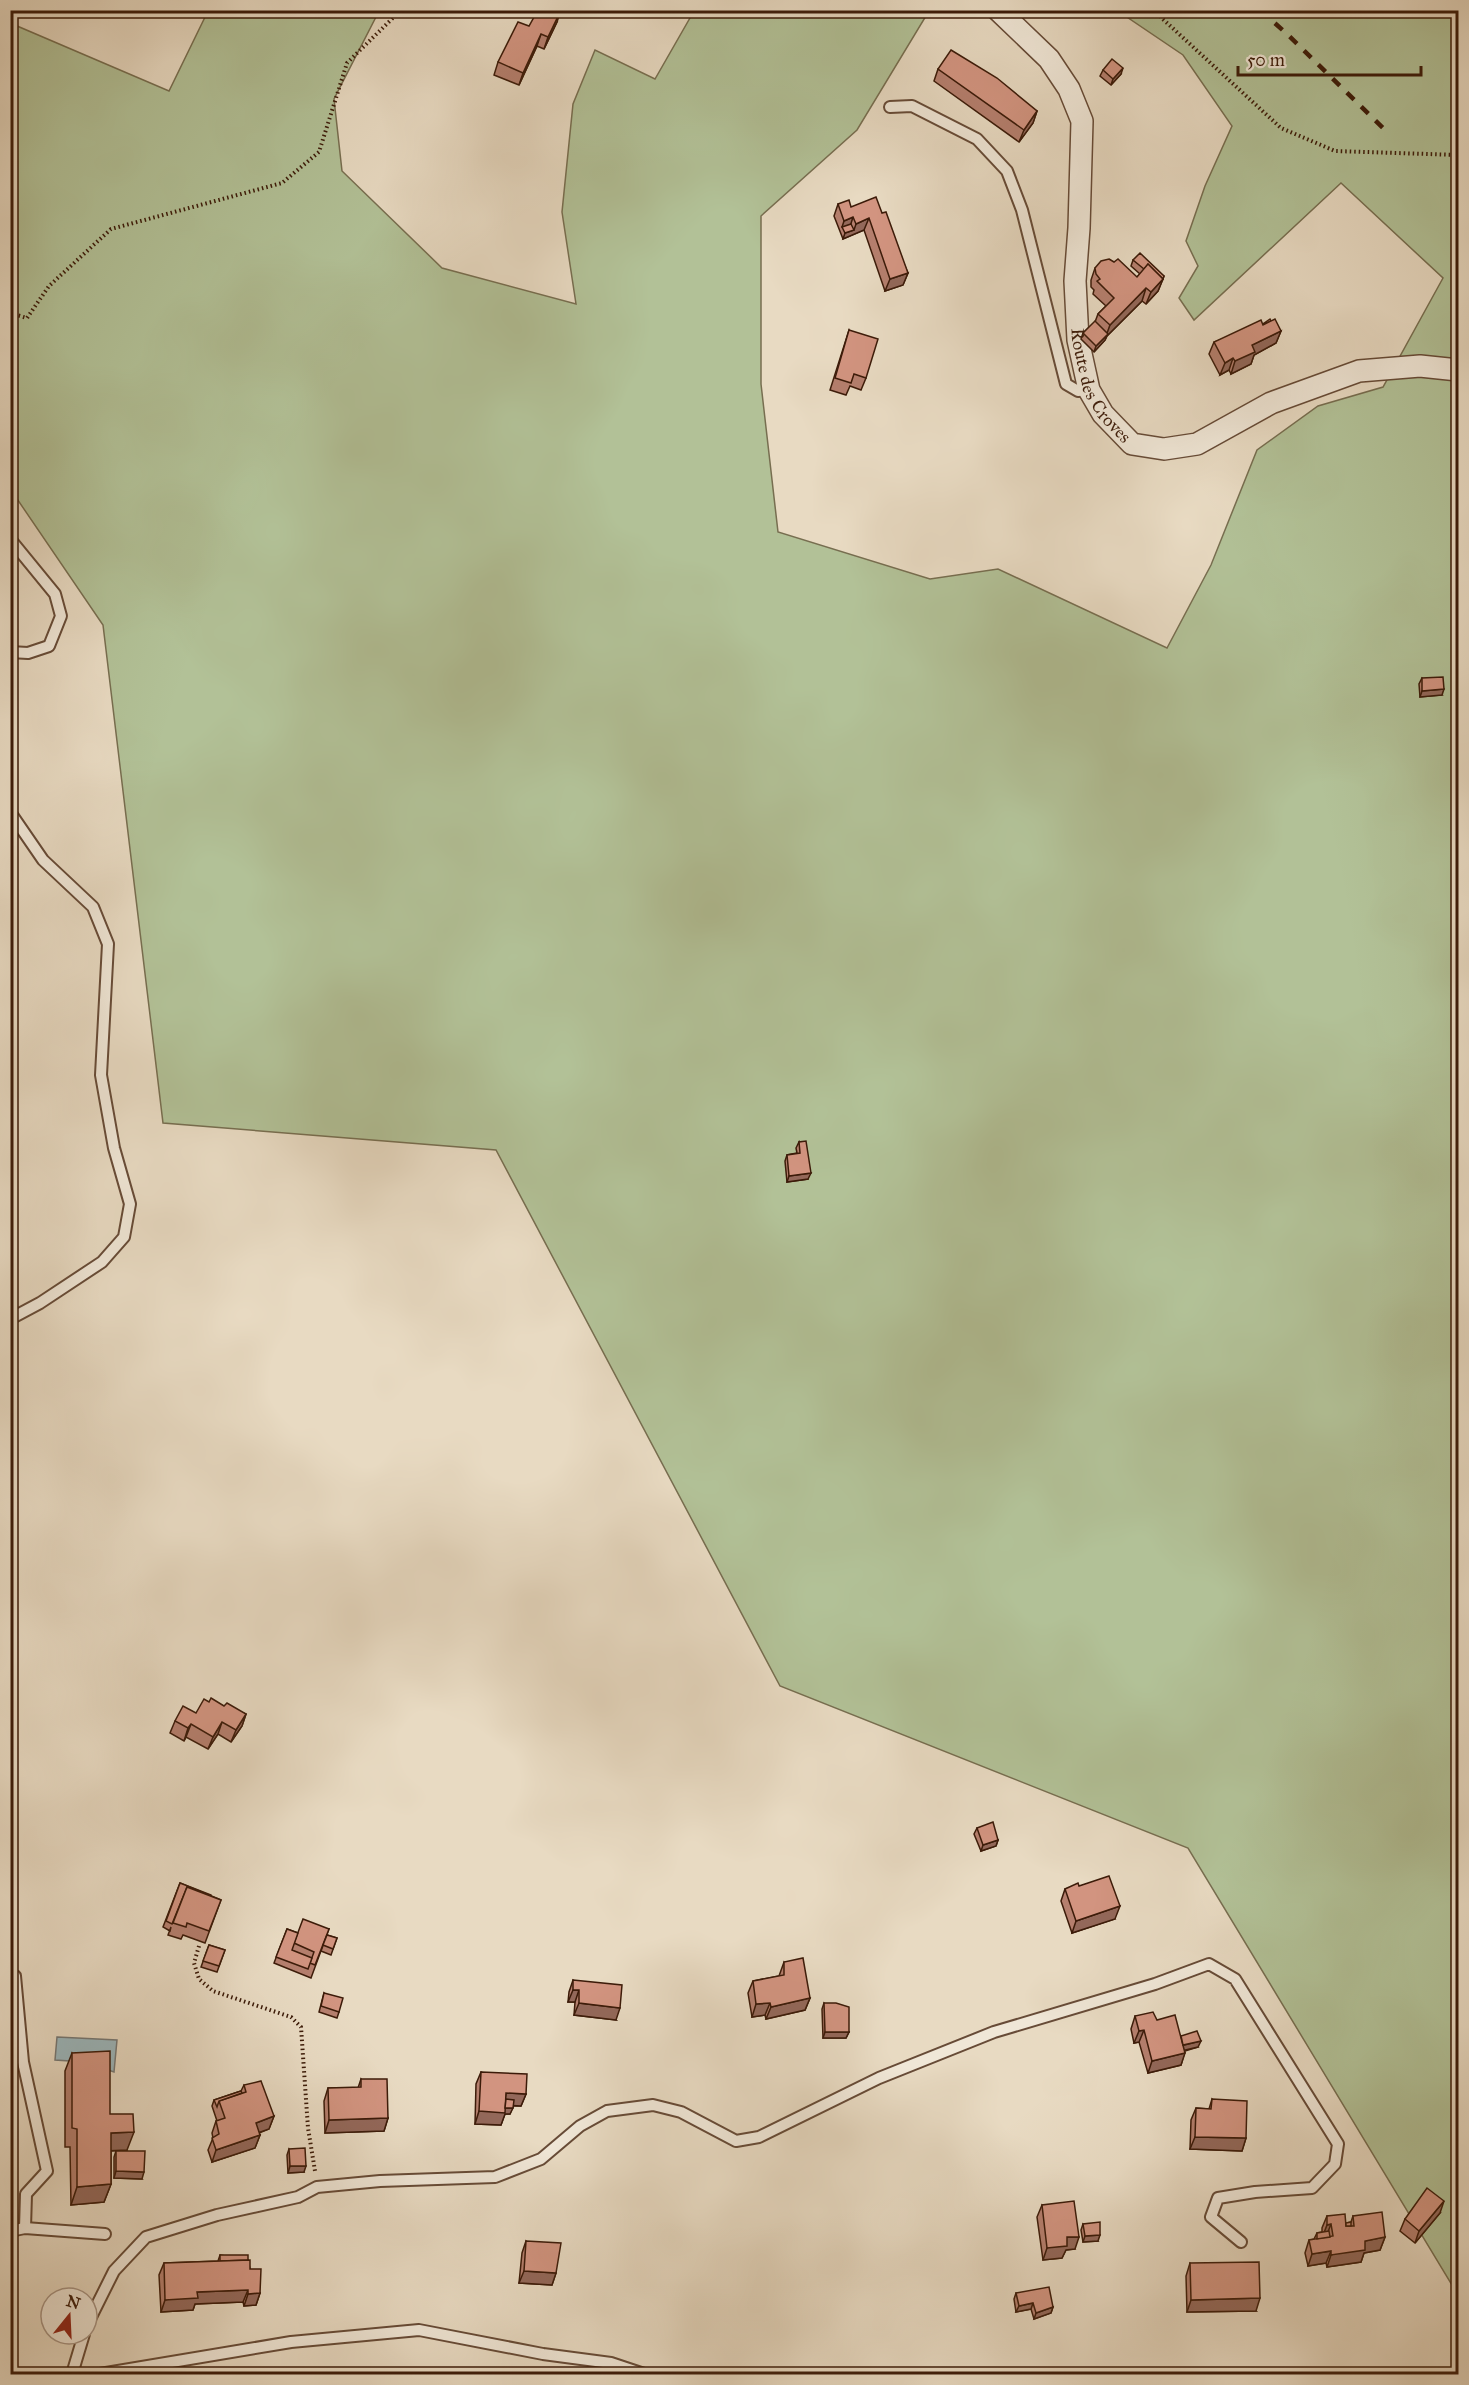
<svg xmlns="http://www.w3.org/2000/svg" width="1469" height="2385" font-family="'IM FELL Great Primer',serif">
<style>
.green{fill:#b2c197;stroke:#776e50;stroke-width:1.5}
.water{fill:#9cb8be;stroke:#767976;stroke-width:1.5}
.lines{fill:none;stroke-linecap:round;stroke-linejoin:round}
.service-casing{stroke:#674b37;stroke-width:14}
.minor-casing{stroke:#674b37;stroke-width:24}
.path{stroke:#3c1b09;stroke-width:4;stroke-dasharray:1.5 3;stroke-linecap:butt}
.service{stroke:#f0e7d7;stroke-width:10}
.minor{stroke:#f0e7d7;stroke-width:21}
.rail{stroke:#3c1b09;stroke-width:4.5;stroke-dasharray:10 10;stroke-linecap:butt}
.wall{fill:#b57f6e;stroke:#3c1b09;stroke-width:1.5}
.shaded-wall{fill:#93685a;stroke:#3c1b09;stroke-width:1.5}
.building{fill:#d29480;stroke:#3c1b09;stroke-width:1.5}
.labels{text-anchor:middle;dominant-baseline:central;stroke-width:4.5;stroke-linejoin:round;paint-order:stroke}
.street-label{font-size:18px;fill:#3c1b09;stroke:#f0e7d7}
</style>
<rect width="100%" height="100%" fill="#e8dac2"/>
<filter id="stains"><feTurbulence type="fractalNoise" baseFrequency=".00333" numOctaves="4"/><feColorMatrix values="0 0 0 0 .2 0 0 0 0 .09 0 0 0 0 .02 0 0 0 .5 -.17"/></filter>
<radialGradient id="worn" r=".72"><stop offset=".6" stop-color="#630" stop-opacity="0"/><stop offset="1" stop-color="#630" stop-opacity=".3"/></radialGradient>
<path class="green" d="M208 11H383L376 17 334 99 342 171 442 268 576 304 562 212 573 104 595 50 655 79 694 11H929L857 130 761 216V384L778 532 930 579 998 569 1167 648 1211 565 1257 450 1318 406 1383 387 1443 278 1341 183 1194 320 1179 298 1198 266 1186 241 1205 186 1232 126 1183 55 1118 11H1458V2295L1188 1848 780 1686 496 1150 163 1123 103 625 11 490 10 23 169 91Z"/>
<path class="water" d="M57 2037 117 2040 114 2072 85 2062 55 2060Z"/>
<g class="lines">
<defs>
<g id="service">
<path d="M890 107 912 106 977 139 1007 171 1022 210 1066 384 1078 391 1089 390"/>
<path d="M10 539 55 594 61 616 49 646 28 653 10 652"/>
<path d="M10 812 43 860 93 907 108 944 101 1075 114 1148 130 1204 124 1237 102 1262 40 1303 10 1319"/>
<path d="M15 1976 23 2062 47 2171 26 2194 25 2228"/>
<path d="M10 2231 25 2228 105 2234"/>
<path d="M87 2325 114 2271 146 2237 217 2215 298 2197 317 2187 380 2181 495 2177 541 2159 580 2126 607 2111 653 2105 681 2112 736 2141 759 2137 879 2078 994 2032 1155 1984 1209 1964 1235 1979 1338 2144 1335 2164 1312 2188 1255 2192 1218 2198 1211 2217 1241 2242"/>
<path d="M72 2374 84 2334"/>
<path d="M100 2374 291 2342 419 2330 543 2354 611 2363 644 2374"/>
</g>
<g id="minor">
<path id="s1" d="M998 10 1049 59 1069 89 1082 121 1079 228 1075 281 1078 340 1089 390 1103 414 1132 444 1164 449 1197 444 1271 403 1359 371 1420 366 1458 370"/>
</g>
</defs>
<use href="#service" class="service-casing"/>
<use href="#minor" class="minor-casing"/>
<g class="path">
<path d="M1153 10 1281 128 1335 151 1458 155"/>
<path d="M10 313 27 318 49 286 111 229 282 183 319 152 347 63 401 10"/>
<path d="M199 1946 194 1963 199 1979 213 1991 291 2017 301 2027 308 2128 315 2171"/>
</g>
<use href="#service" class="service"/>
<use href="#minor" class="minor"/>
<path class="rail" d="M1260 10 1287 34 1387 132"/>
</g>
<g class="wall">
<path d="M557 22 544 49 537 46 519 85 494 75 498 62 529 26Z"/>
<path d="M938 69 1037 111 1033 123 1019 142 934 81Z"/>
<path d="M1103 70 1121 74 1111 85 1100 76Z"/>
<path d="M838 204 882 213 908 273 903 285 885 291 864 230 843 239 834 216Z"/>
<path d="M1133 260 1164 276 1158 291 1146 304 1142 301 1107 336 1105 340 1094 352 1081 339 1083 333 1095 322 1098 314 1106 306 1093 294 1094 290 1091 287V280L1095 268 1137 277 1140 274 1131 266Z"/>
<path d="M1271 321 1281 331 1276 343 1254 355 1251 364 1231 374 1229 370 1220 375 1209 354 1214 342Z"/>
<path d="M849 330 866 378 861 390 850 386 846 395 830 390Z"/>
<path d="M1422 678 1442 695 1420 697 1419 684Z"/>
<path d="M799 1142 808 1179 787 1182 785 1161 787 1155 797 1153 796 1148Z"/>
<path d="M209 1702 224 1706 246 1714 242 1726 231 1742 218 1734 208 1749 186 1737 184 1741 170 1733 175 1721 196 1713Z"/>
<path d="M977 1828 998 1840 996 1846 981 1851 974 1834Z"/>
<path d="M180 1883 221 1900 205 1943 183 1935 181 1939 168 1935 171 1927 170 1931 163 1927Z"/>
<path d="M1079 1886 1115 1919 1072 1933 1061 1901 1065 1889Z"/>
<path d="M287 1929 298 1933 329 1929 311 1978 274 1963Z"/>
<path d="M327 1935 337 1938 331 1955 321 1951Z"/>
<path d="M209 1945 225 1950 217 1972 201 1967Z"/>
<path d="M784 1962 810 1998 805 2010 766 2019 765 2015 752 2017 748 1993 753 1981 779 1976Z"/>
<path d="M573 1980 616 2020 574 2015 575 2002H568L569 1992Z"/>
<path d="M324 1993 339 2012 337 2018 319 2012Z"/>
<path d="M824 2003 849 2032 846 2038H823L822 2009Z"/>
<path d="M1135 2016 1157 2020 1198 2047 1185 2051 1181 2065 1148 2073 1139 2042 1134 2043 1131 2029Z"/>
<path d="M72 2053 127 2150 111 2151V2184L104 2202 71 2205 70 2147H65V2071Z"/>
<path d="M481 2072 526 2094 521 2106H513L510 2114H505L501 2125 475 2124 476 2084Z"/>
<path d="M361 2079 388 2118 384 2131 325 2133 324 2101 328 2088H358Z"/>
<path d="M244 2085 274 2116 269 2129 259 2133 260 2135 255 2148 212 2162 208 2150 213 2138 212 2133 216 2121H217L212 2106 214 2100 241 2091Z"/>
<path d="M1212 2099 1246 2138 1242 2151 1190 2149 1191 2120 1196 2108 1209 2109Z"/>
<path d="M289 2149 304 2172 288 2173 287 2155Z"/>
<path d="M116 2151 142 2179 114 2178V2157Z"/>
<path d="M1042 2205 1075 2249 1066 2250 1062 2258 1043 2260 1037 2217Z"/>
<path d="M1440 2213 1415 2243 1400 2231 1405 2219Z"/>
<path d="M1327 2216 1346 2223 1351 2222 1353 2216 1385 2237 1380 2250 1364 2253 1361 2262 1327 2267 1326 2263 1308 2266 1305 2253 1309 2240 1314 2239 1317 2233 1322 2232V2228Z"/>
<path d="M1083 2224 1098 2241 1083 2242 1081 2230Z"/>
<path d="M526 2241 556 2273 552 2285 519 2283 522 2253Z"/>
<path d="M220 2255 248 2260 250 2269 260 2293 256 2305 244 2306 243 2302 195 2304 193 2310 161 2312 159 2275 164 2263 218 2261Z"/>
<path d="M1190 2263 1256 2311 1187 2312 1186 2276Z"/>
<path d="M1016 2293 1053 2307 1051 2313 1034 2319 1031 2309 1016 2312 1014 2299Z"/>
</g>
<g class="shaded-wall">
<path d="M561 10 557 22 544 49 548 37Z"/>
<path d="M541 34 537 46 519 85 523 73Z"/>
<path d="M1123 68 1121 74 1111 85 1113 79Z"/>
<path d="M1037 111 1033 123 1019 142 1024 130Z"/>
<path d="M853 217 849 230 842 227 844 221Z"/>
<path d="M869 218 864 230 843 239 845 233 854 230 856 224Z"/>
<path d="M908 273 903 285 885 291 890 279Z"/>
<path d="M1163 279 1158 291 1146 304 1151 292Z"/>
<path d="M1146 288 1142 301 1107 336 1105 340 1094 352 1096 346 1106 336 1110 325Z"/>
<path d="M1281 331 1276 343 1254 355 1251 364 1231 374 1235 361 1252 345Z"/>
<path d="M1233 358 1229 370 1220 375 1225 363Z"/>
<path d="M1444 689 1442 695 1420 697 1422 691Z"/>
<path d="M811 1173 808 1179 787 1182 789 1176Z"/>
<path d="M246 1714 242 1726 231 1742 236 1730Z"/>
<path d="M222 1722 218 1734 208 1749 213 1737Z"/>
<path d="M191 1724 186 1737 184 1741 188 1728Z"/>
<path d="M998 1840 996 1846 981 1851 983 1845Z"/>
<path d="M1120 1906 1115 1919 1072 1933 1076 1921Z"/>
<path d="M573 1990H579L575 2002H568Z"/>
<path d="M810 1998 805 2010 766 2019 771 2007Z"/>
<path d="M579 2003 620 2008 616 2020 574 2015Z"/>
<path d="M770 2003 765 2015 752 2017 756 2004Z"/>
<path d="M1144 2030 1139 2042 1134 2043 1139 2031Z"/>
<path d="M825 2032H849L846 2038H823Z"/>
<path d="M1201 2041 1198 2047 1177 2052 1180 2046Z"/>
<path d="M1185 2053 1181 2065 1148 2073 1152 2061Z"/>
<path d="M506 2093 526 2094 521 2106 504 2105Z"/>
<path d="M503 2108H513L510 2114H505L501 2125 475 2124 479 2111Z"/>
<path d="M274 2116 269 2129 252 2135 256 2123Z"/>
<path d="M388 2118 384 2131 325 2133 329 2120Z"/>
<path d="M134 2132 127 2150 104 2151 111 2133Z"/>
<path d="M260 2135 255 2148 212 2162 216 2150Z"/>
<path d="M1195 2137 1246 2138 1242 2151 1190 2149Z"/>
<path d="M290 2166H306L304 2172 288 2173Z"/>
<path d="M116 2171 144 2172 142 2179 114 2178Z"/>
<path d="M111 2184 104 2202 71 2205 77 2187Z"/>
<path d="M1444 2201 1440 2213 1415 2243 1419 2231Z"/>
<path d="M1331 2224 1326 2237 1322 2238 1327 2225Z"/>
<path d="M1100 2235 1098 2241 1083 2242 1085 2236Z"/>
<path d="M1067 2237H1079L1075 2249 1066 2250 1062 2258 1043 2260 1047 2248Z"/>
<path d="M1385 2237 1380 2250 1364 2253 1361 2262 1327 2267 1331 2255 1365 2241Z"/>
<path d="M1331 2251 1326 2263 1308 2266 1312 2254Z"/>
<path d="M524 2271 556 2273 552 2285 519 2283Z"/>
<path d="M248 2290 243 2302 195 2304 193 2310 161 2312 165 2300 197 2292Z"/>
<path d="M260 2293 256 2305 244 2306 248 2294Z"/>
<path d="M1260 2298 1256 2311 1187 2312 1191 2300Z"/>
<path d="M1033 2303 1031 2309 1016 2312 1019 2306Z"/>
<path d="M1053 2307 1051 2313 1034 2319 1036 2313Z"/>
</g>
<g class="building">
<path d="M538 10H561L548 37 541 34 523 73 498 62 518 22 529 26Z"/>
<path d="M951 50 997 78 1037 111 1024 130 938 69Z"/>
<path d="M1112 59 1123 68 1113 79 1103 70Z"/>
<path d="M876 197 882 213 886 212 908 273 890 279 869 218 856 224 853 217 844 221 838 204 849 200 851 207Z"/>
<path d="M851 224 854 230 845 233 842 227Z"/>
<path d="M1140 253 1164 276 1163 279 1148 264 1144 269 1133 260Z"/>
<path d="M1109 259 1114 262 1118 259 1137 277 1148 264 1163 279 1151 292 1146 288 1110 325 1098 314 1114 298 1097 281 1100 279 1096 274 1095 268 1101 261Z"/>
<path d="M1270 319 1271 321 1263 325V324Z"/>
<path d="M1275 319 1281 331 1252 345 1255 352 1235 361 1233 358 1225 363 1214 342 1261 320 1263 325Z"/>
<path d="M1095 321 1108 334 1096 346 1083 333Z"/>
<path d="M849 330 878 339 866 378 854 374 851 383 835 378Z"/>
<path d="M1443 677 1444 689 1422 691V678Z"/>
<path d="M806 1141 811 1173 789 1176 787 1155 800 1153 799 1142Z"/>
<path d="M211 1698 224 1706 227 1703 246 1714 236 1730 222 1722 213 1737 191 1724 188 1728 175 1721 183 1706 196 1713 204 1699 209 1702Z"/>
<path d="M993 1822 998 1840 983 1845 977 1828Z"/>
<path d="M1109 1876 1120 1906 1076 1921 1065 1889 1078 1883 1079 1886Z"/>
<path d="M180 1883 211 1895V1896L187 1887 172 1924 166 1921Z"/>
<path d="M187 1887 221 1900 209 1931 187 1923 186 1927 173 1923Z"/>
<path d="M303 1919 329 1929 315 1965 310 1963 314 1952 294 1943Z"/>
<path d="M287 1929 298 1933 292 1950 312 1958 308 1969 276 1957Z"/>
<path d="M327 1935 337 1938 333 1949 323 1945Z"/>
<path d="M209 1945 225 1950 219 1966 203 1961Z"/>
<path d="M803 1958 810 1998 771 2007 770 2003 756 2004 753 1981 784 1975V1962Z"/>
<path d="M573 1980 622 1985 620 2008 579 2003V1990H573Z"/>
<path d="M324 1993 343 1998 339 2012 321 2006Z"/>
<path d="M824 2003H836L849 2007V2032H825Z"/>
<path d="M1153 2012 1157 2020 1175 2015 1185 2053 1152 2061 1144 2030 1139 2031 1135 2016Z"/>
<path d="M1197 2031 1201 2041 1183 2045 1181 2036Z"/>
<path d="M110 2051V2114H133L134 2132 111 2133V2184L77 2187V2129L72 2128V2053Z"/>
<path d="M481 2072 527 2074 526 2094 506 2093 505 2113 479 2111Z"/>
<path d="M361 2079H387L388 2118 329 2120 328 2088 361 2087Z"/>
<path d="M261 2081 274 2116 256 2123 260 2135 216 2150 212 2138 219 2134 216 2121 225 2118 219 2101 246 2092 244 2085Z"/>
<path d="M241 2091 242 2093 219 2101 217 2107 214 2100Z"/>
<path d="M506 2099 514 2100 513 2108H505Z"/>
<path d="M1212 2099 1247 2101 1246 2138 1195 2137 1196 2108 1211 2109Z"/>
<path d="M305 2148 306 2166H290L289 2149Z"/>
<path d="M116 2151H145L144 2172 116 2171Z"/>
<path d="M1427 2188 1444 2201 1419 2231 1405 2219Z"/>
<path d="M1074 2201 1079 2237H1067V2246L1047 2248 1042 2205Z"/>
<path d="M1382 2212 1385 2237 1365 2241V2250L1331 2255V2251L1312 2254 1309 2240 1333 2236 1331 2224 1327 2225V2216L1345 2214 1346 2226H1354L1353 2216Z"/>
<path d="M1100 2222V2235L1085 2236 1083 2224Z"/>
<path d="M1351 2222V2226H1346V2223Z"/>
<path d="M1329 2231 1330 2237 1317 2239V2233Z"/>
<path d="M526 2241 561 2243 556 2273 524 2271Z"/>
<path d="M220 2255H248V2260L220 2261Z"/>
<path d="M250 2260V2269H261L260 2293 248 2294V2290L197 2292 198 2298 165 2300 164 2263Z"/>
<path d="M1259 2262 1260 2298 1191 2300 1190 2263Z"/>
<path d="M1049 2287 1053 2307 1036 2313 1033 2303 1019 2306 1016 2293Z"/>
</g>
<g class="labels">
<g class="street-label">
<text stroke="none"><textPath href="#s1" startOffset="412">Route des Croves</textPath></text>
</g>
</g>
<rect width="1469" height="2385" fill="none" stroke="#e8dac2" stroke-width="36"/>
<rect x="12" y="12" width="1445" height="2361" fill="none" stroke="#3c1b09" stroke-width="3"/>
<rect x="18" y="18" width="1433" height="2349" fill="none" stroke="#3c1b09" stroke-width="1.5"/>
<g transform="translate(69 2316) rotate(18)"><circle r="28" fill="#f0e7d7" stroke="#a89585" stroke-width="1.5"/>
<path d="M0-4.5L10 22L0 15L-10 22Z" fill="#8f2418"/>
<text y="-9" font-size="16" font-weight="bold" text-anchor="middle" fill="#3c1b09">N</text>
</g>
<path d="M1238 66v9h183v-9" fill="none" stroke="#3c1b09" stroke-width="3"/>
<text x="1247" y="66" font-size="18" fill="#3c1b09" stroke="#f0e7d7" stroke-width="4.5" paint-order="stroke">50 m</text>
<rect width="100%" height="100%" filter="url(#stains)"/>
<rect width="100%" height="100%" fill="url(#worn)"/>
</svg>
